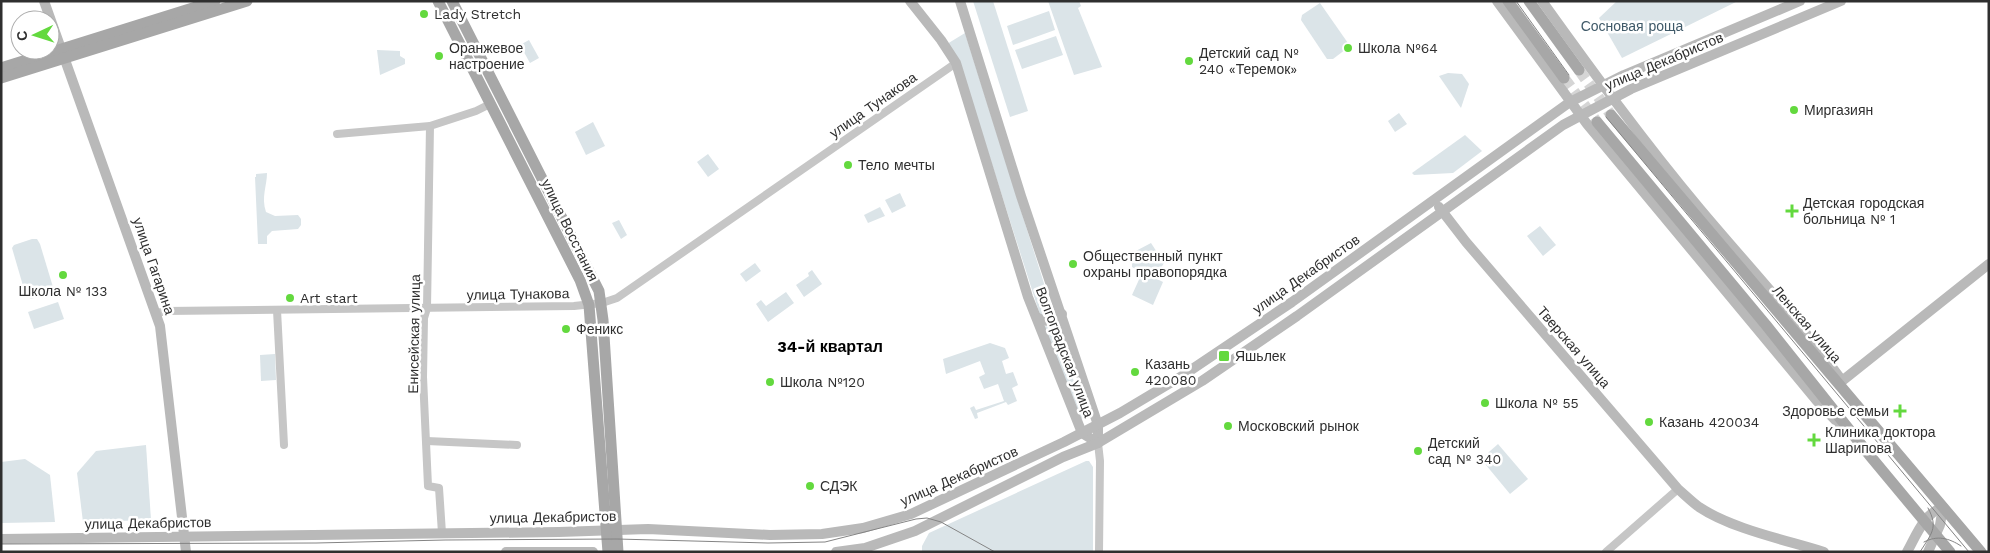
<svg xmlns="http://www.w3.org/2000/svg" width="1990" height="553" font-family="'Work Sans',sans-serif">
<style>
.green{fill:#dbe4e8}
.lines{fill:none;stroke-linecap:round;stroke-linejoin:round}
.primary-tunnel{stroke:#d5d5d5;stroke-width:11;stroke-dasharray:11 5.5;stroke-linecap:butt}
.street{stroke:#c6c6c6;stroke-width:8}
.secondary{stroke:#b9b9b9;stroke-width:10}
.primary{stroke:#a7a7a7;stroke-width:11}
.tram{stroke:#848484;stroke-width:1}
.poi-dot{fill:#63d93e;stroke:#fff;stroke-width:2}
.labels{text-anchor:middle;dominant-baseline:central;stroke-width:5;stroke-linejoin:round;paint-order:stroke}
.poi-label{font-size:14px;fill:#2f2f2f;stroke:#fff;text-anchor:start}
.park-label{font-size:14px;fill:#3f5968;stroke:#fff}
.street-label{font-size:14px;fill:#2f2f2f;stroke:#fff}
.quarter-label{font-size:16px;font-weight:bold;fill:#000;stroke:#fff}
</style>
<rect width="100%" height="100%" fill="#fff"/>
<g class="green">
<path d="M973 1H993L1028 111 1010 117Z"/>
<path d="M1048 1H1079L1081 6 1078 8 1102 67 1074 75Z"/>
<path d="M1617 1H1738L1622 58 1599 18Z"/>
<path d="M1320 3 1350 46 1333 59H1327L1301 20 1302 15Z"/>
<path d="M1049 11 1055 30 1013 45 1007 26Z"/>
<path d="M965 33 1053 312 1051 318 1040 315 962 70 947 44Z"/>
<path d="M1056 36 1063 55 1022 69 1015 50Z"/>
<path d="M529 40 539 58 530 63 520 45Z"/>
<path d="M377 50 400 51V56L405 59V64L380 75Z"/>
<path d="M1448 73 1462 74 1469 84 1461 108 1439 76Z"/>
<path d="M1399 113 1407 124 1395 132 1388 121Z"/>
<path d="M593 122 605 146 586 155 575 132Z"/>
<path d="M1465 135 1482 151 1453 173 1414 175 1412 173Z"/>
<path d="M708 154 719 169 708 177 697 162Z"/>
<path d="M267 173C267 186 261 197 266 212L275 216 298 215 301 219V225L298 229 272 231 267 236V244H258L255 177H256V174Z"/>
<path d="M900 193 906 206 892 213 885 200Z"/>
<path d="M880 207 885 216 868 223 864 215Z"/>
<path d="M619 220 627 235 621 239 612 223Z"/>
<path d="M1540 226 1556 245 1543 256 1527 236Z"/>
<path d="M32 239H37L40 244 53 287 51 293 31 299 26 296 12 248 14 245Z"/>
<path d="M1151 243 1164 263 1155 278 1163 282 1153 305 1132 295 1142 273 1132 267V253Z"/>
<path d="M755 263 761 271 746 282 740 274Z"/>
<path d="M812 270 822 284 804 297 796 285 809 276 808 273Z"/>
<path d="M786 292 794 303 768 322 756 304 761 300 766 306Z"/>
<path d="M58 302 64 319 34 329 28 312Z"/>
<path d="M1055 322 1082 407 1084 416 1082 420 1044 326 1052 327Z"/>
<path d="M990 343 1005 348 1009 358 1002 361 1006 374 1013 372 1018 385 1012 388 1017 401 1008 405 1006 402 977 413 978 418 975 419 970 408 974 406 976 410 1004 401 998 384 984 389 979 377 985 374 980 361 946 374 943 359Z"/>
<path d="M275 354 276 380 261 381 260 355Z"/>
<path d="M1498 444 1528 479 1510 494 1481 459Z"/>
<path d="M146 445 151 520 83 522 77 473 96 451Z"/>
<path d="M25 459 50 475 55 522 1 523V462Z"/>
<path d="M1086 461H1089L1093 467V552H922V546L929 533Z"/>
</g>
<g class="lines">
<g class="primary-tunnel">
<path d="M1579 70 1611 115"/>
<path d="M1564 78 1597 122"/>
</g>
<g class="street">
<path d="M430 126 427 308 424 318 423 377 428 486 439 488 442 533"/>
<path d="M337 134 430 126 476 111 490 104"/>
<path d="M277 310 284 445"/>
<path d="M157 313 166 311 574 306 602 303 617 298 956 63"/>
<path d="M427 441 517 445"/>
<path d="M1098 443 1100 461 1099 552"/>
<path d="M1606 552 1678 489"/>
</g>
<g class="secondary">
<path d="M44 1 160 326 186 552"/>
<path d="M910 1 941 40 956 63 1028 297 1082 433 1098 443"/>
<path d="M960 1 1021 196 1098 425V443"/>
<path d="M1497 1 1587 124 1817 401 1841 426"/>
<path d="M1542 1C1593 72 1644 142 1700 209 1747 265 1797 318 1840 378"/>
<path d="M1439 207 1466 242 1678 489C1685 495 1692 502 1699 507 1732 529 1786 540 1824 552"/>
<path d="M1038 318C1048 323 1054 322 1062 314"/>
<path d="M1842 381 1989 264"/>
<path d="M1 539 559 532 648 529 770 535 822 534 863 528 911 514 1064 442 1120 413 1182 376 1292 302 1570 102 1624 75 1800 1"/>
<path d="M506 552H593"/>
<path d="M836 552 865 548 915 531 1063 457 1098 443 1202 381 1297 316 1563 125 1631 89 1841 1"/>
<path d="M1907 552C1916 536 1924 513 1943 507"/>
<path d="M1928 552 1940 525 1943 507"/>
</g>
<g class="primary">
<path d="M438 1 580 280 589 305 608 552"/>
<path d="M452 1 599 291 603 320 618 552"/>
<path d="M1508 1 1564 78"/>
<path d="M1529 1 1579 70"/>
<path d="M1 68 215 1"/>
<path d="M1 78 247 1"/>
<path d="M1611 115 1981 552"/>
<path d="M1597 122 1766 325 1871 457 1950 552"/>
</g>
<g class="tram">
<path d="M1516 1 1569 75"/>
<path d="M1606 117 1969 552"/>
<path d="M1924 542C1937 535 1949 538 1961 546"/>
<path d="M1 544 316 543 445 540 617 539 768 543 825 542 916 519 927 518 941 522 995 552"/>
<path d="M1920 552C1931 534 1939 528 1928 508"/>
</g>
</g>
<g class="poi-dot">
<circle cx="424" cy="14" r="5"/>
<circle cx="1348" cy="48" r="5"/>
<circle cx="439" cy="56" r="5"/>
<circle cx="1189" cy="61" r="5"/>
<circle cx="1794" cy="110" r="5"/>
<circle cx="848" cy="165" r="5"/>
<path d="M1789.5 203.5h5v5h5v5h-5v5h-5v-5h-5v-5h5z"/>
<circle cx="1073" cy="264" r="5"/>
<circle cx="63" cy="275" r="5"/>
<circle cx="290" cy="298" r="5"/>
<circle cx="566" cy="329" r="5"/>
<rect x="1218" y="350" width="12" height="12" rx="2.5"/>
<circle cx="1135" cy="372" r="5"/>
<circle cx="770" cy="382" r="5"/>
<circle cx="1485" cy="403" r="5"/>
<path d="M1897.5 403.5h5v5h5v5h-5v5h-5v-5h-5v-5h5z"/>
<circle cx="1649" cy="422" r="5"/>
<circle cx="1228" cy="426" r="5"/>
<path d="M1811.5 432.5h5v5h5v5h-5v5h-5v-5h-5v-5h5z"/>
<circle cx="1418" cy="451" r="5"/>
<circle cx="810" cy="486" r="5"/>
</g>
<g class="labels">
<g class="poi-label">
<text x="434" y="14">Lady Stretch</text>
<text x="449" y="48">Оранжевое<tspan x="449" dy="16">настроение</tspan></text>
<text x="1358" y="48">Школа №64</text>
<text x="1199" y="53">Детский сад №<tspan x="1199" dy="16">240 «Теремок»</tspan></text>
<text x="1804" y="110">Миргазиян</text>
<text x="858" y="165">Тело мечты</text>
<text x="1803" y="203">Детская городская<tspan x="1803" dy="16">больница № 1</tspan></text>
<text x="1083" y="256">Общественный пункт<tspan x="1083" dy="16">охраны правопорядка</tspan></text>
<text x="63" y="291" text-anchor="middle">Школа № 133</text>
<text x="300" y="298">Art start</text>
<text x="576" y="329">Феникс</text>
<text x="1235" y="356">Яшьлек</text>
<text x="1145" y="364">Казань<tspan x="1145" dy="16">420080</tspan></text>
<text x="780" y="382">Школа №120</text>
<text x="1495" y="403">Школа № 55</text>
<text x="1889" y="411" text-anchor="end">Здоровье семьи</text>
<text x="1659" y="422">Казань 420034</text>
<text x="1238" y="426">Московский рынок</text>
<text x="1825" y="432">Клиника доктора<tspan x="1825" dy="16">Шарипова</tspan></text>
<text x="1428" y="443">Детский<tspan x="1428" dy="16">сад № 340</tspan></text>
<text x="820" y="486">СДЭК</text>
</g>
<g class="park-label">
<text x="1632" y="26">Сосновая роща</text>
</g>
<g class="street-label">
<text transform="translate(1664 61) rotate(-23)">улица Декабристов</text>
<text transform="translate(873 105) rotate(-35)">улица Тунакова</text>
<text transform="translate(570 230) rotate(64)">улица Восстания</text>
<text transform="translate(154 266) rotate(71)">улица Гагарина</text>
<text transform="translate(1306 274) rotate(-35)">улица Декабристов</text>
<text transform="translate(518 294) rotate(-1)">улица Тунакова</text>
<text transform="translate(1807 324) rotate(49)">Ленская улица</text>
<text transform="translate(414 334) rotate(-89)">Енисейская улица</text>
<text transform="translate(1574 347) rotate(49)">Тверская улица</text>
<text transform="translate(1065 352) rotate(69)">Волгоградская улица</text>
<text transform="translate(959 476) rotate(-24)">улица Декабристов</text>
<text transform="translate(553 517) rotate(-1)">улица Декабристов</text>
<text transform="translate(148 523) rotate(-1)">улица Декабристов</text>
</g>
<g class="quarter-label">
<text x="830" y="346">34-й квартал</text>
</g>
</g>
<rect width="1990" height="553" fill="none" stroke="#2f2f2f" stroke-width="5"/>
<g transform="translate(35 35) rotate(266)"><circle r="24" fill="#ffffff" stroke="#acacac"/>
<path d="M0-4L9 19L0 12L-9 19Z" fill="#63d93e"/>
<text y="-8" font-size="14" font-weight="bold" text-anchor="middle" fill="#2f2f2f">С</text>
</g>
</svg>
